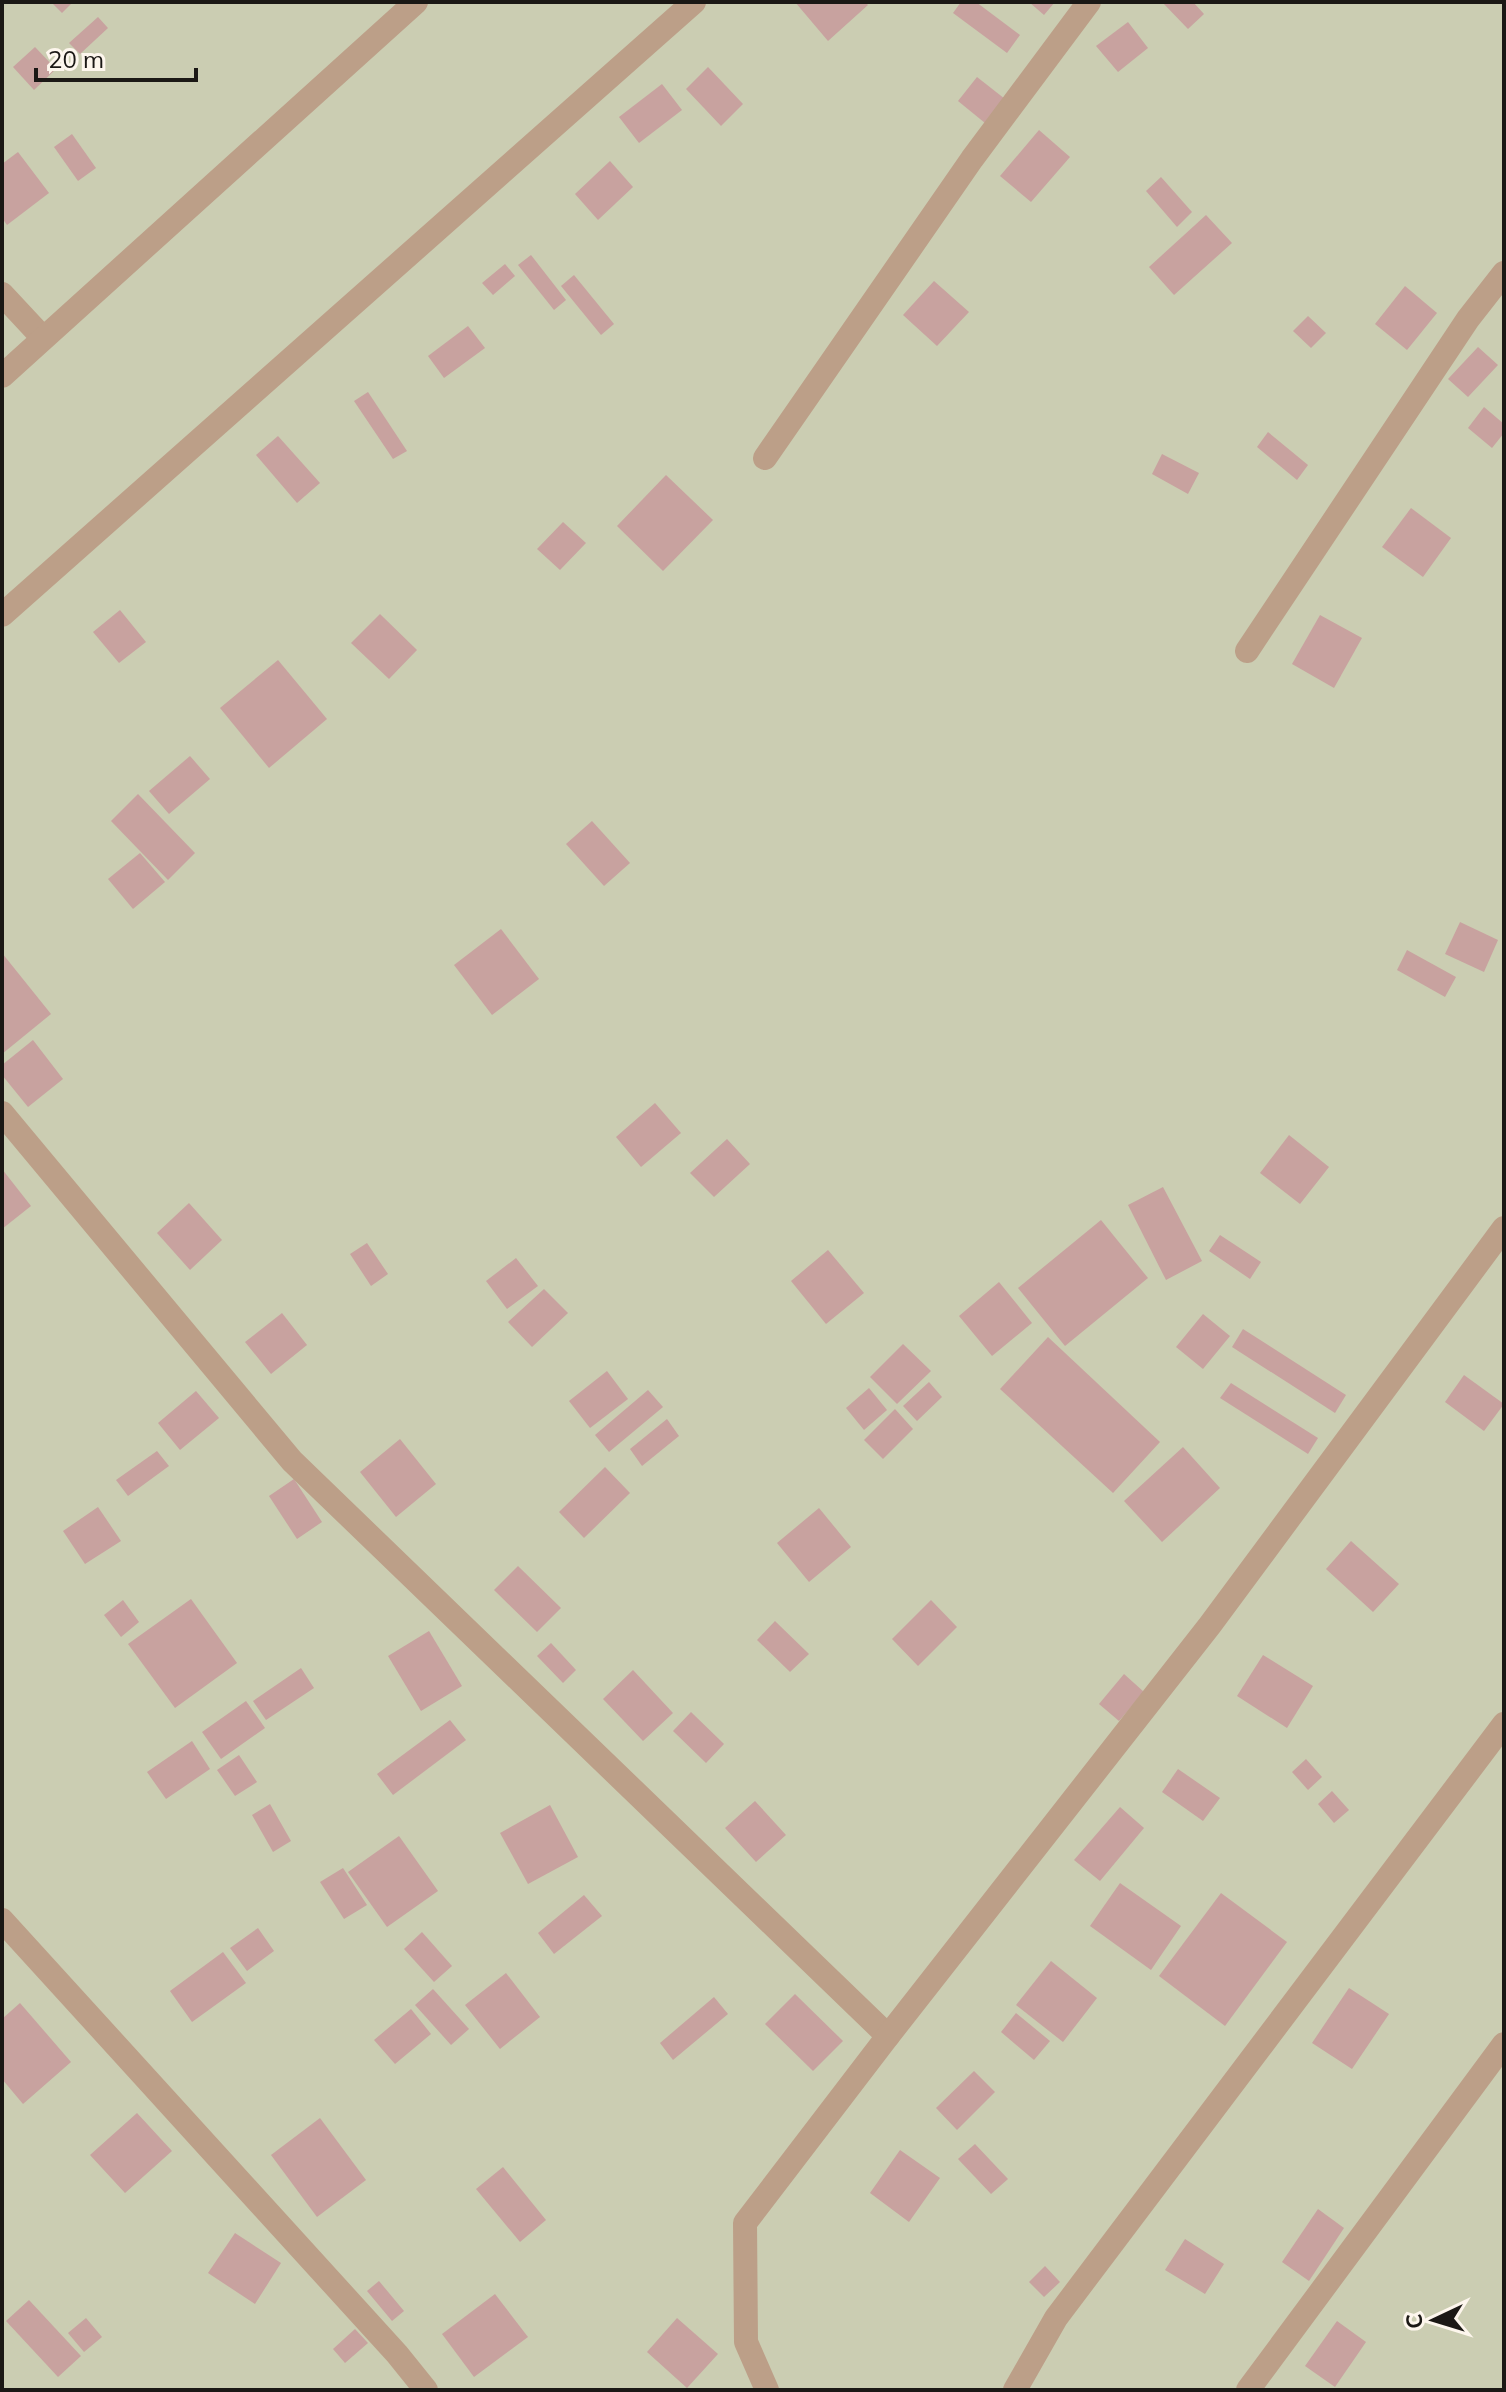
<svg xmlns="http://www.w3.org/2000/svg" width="1506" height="2392" font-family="Mulish,sans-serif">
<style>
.green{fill:#cbcdb2}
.building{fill:#c8a29f}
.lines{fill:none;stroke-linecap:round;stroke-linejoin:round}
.minor{stroke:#bc9f88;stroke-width:24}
</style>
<rect width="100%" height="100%" fill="#f0e9df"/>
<rect class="green" x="2" y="2" width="1502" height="2388"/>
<g class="building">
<path d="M51 2H73L62 13Z"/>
<path d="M795 2H865L868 5 828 41Z"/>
<path d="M961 2H976L1020 35 1007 53 953 13Z"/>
<path d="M1029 2H1055L1044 15Z"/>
<path d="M1162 2H1193L1204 14 1188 29Z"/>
<path d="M98 17 108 28 80 54 69 43Z"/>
<path d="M1128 22 1148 48 1118 72 1096 46Z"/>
<path d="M35 47 56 69 34 90 13 67Z"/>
<path d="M708 67 743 104 721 126 686 89Z"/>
<path d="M977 77 1005 99 985 123 958 101Z"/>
<path d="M662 84 682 110 639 143 619 117Z"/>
<path d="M1039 130 1070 157 1031 202 1000 176Z"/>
<path d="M72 134 96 168 78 181 54 147Z"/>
<path d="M18 152 49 193 7 225 2 218V164Z"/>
<path d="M610 161 633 187 598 220 575 194Z"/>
<path d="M1161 177 1192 212 1177 227 1146 191Z"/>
<path d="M1206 215 1232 243 1174 295 1149 267Z"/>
<path d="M531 255 566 300 554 310 518 265Z"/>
<path d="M505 264 515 276 493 295 482 283Z"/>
<path d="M574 275 614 324 601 335 561 286Z"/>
<path d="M934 281 969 312 937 346 903 315Z"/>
<path d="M1405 286 1437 313 1407 350 1375 324Z"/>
<path d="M1308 316 1326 333 1311 348 1293 331Z"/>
<path d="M468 326 485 348 444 378 428 356Z"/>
<path d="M1478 347 1498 365 1468 397 1448 379Z"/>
<path d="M368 392 407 451 393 459 354 401Z"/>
<path d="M1484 407 1504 424V433L1492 448 1468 428Z"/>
<path d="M1268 432 1308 465 1297 480 1257 447Z"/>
<path d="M278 436 320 483 297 503 256 455Z"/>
<path d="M1162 454 1199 473 1188 494 1152 474Z"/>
<path d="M666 475 713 520 663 571 617 526Z"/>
<path d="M1411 508 1451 538 1423 577 1382 547Z"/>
<path d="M563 522 586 543 560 570 537 549Z"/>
<path d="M120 610 146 642 119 663 93 632Z"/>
<path d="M380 614 417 650 389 679 351 643Z"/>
<path d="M1320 615 1362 638 1334 688 1292 664Z"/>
<path d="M278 660 327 719 269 768 220 708Z"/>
<path d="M190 756 210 779 169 814 149 791Z"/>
<path d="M138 794 195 853 168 880 111 821Z"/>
<path d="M592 821 630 863 604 886 566 844Z"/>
<path d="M140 853 165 882 133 909 108 879Z"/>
<path d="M1460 922 1498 940 1484 972 1445 954Z"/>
<path d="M501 929 539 979 492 1015 454 965Z"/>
<path d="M1407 950 1456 977 1445 997 1397 970Z"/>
<path d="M2 953 51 1014 2 1054Z"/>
<path d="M33 1040 63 1079 28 1107 2 1075V1065Z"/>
<path d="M655 1103 681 1133 641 1167 616 1137Z"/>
<path d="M1289 1135 1329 1167 1300 1204 1260 1173Z"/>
<path d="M727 1139 750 1164 714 1197 690 1173Z"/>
<path d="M2 1169 31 1206 2 1229Z"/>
<path d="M1163 1187 1202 1261 1166 1280 1128 1205Z"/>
<path d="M189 1203 222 1240 190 1270 157 1233Z"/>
<path d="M1101 1220 1148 1278 1065 1346 1018 1288Z"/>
<path d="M1220 1235 1261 1262 1250 1279 1209 1251Z"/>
<path d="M367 1243 388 1274 371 1286 350 1254Z"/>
<path d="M828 1250 864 1293 826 1324 791 1281Z"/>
<path d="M516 1258 538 1286 507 1309 486 1281Z"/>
<path d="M999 1282 1032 1323 992 1356 959 1316Z"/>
<path d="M544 1289 568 1313 532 1347 508 1322Z"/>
<path d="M282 1313 307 1345 271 1374 245 1342Z"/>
<path d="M1203 1314 1230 1336 1203 1369 1176 1347Z"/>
<path d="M1243 1329 1346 1395 1335 1413 1232 1347Z"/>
<path d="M1048 1337 1160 1442 1113 1493 1000 1389Z"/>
<path d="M903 1344 931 1371 897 1404 870 1377Z"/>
<path d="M607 1371 628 1399 590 1428 569 1401Z"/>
<path d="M1464 1375 1504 1404 1484 1431 1445 1402Z"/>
<path d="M929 1382 942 1397 917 1421 903 1406Z"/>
<path d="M1231 1383 1318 1438 1308 1454 1220 1398Z"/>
<path d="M869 1388 887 1410 864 1430 846 1408Z"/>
<path d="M648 1390 663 1407 609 1452 595 1435Z"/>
<path d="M196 1391 219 1418 180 1450 158 1423Z"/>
<path d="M895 1409 913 1429 883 1459 864 1440Z"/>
<path d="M667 1419 679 1436 642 1466 630 1449Z"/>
<path d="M400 1439 436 1484 396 1517 360 1472Z"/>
<path d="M1183 1447 1220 1488 1162 1542 1124 1501Z"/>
<path d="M157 1451 169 1466 128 1496 116 1480Z"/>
<path d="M605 1467 630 1493 584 1538 559 1512Z"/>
<path d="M294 1479 322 1522 297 1539 269 1496Z"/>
<path d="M98 1507 121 1541 85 1564 63 1531Z"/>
<path d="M819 1508 851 1547 809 1582 777 1543Z"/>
<path d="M1351 1541 1399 1584 1373 1612 1326 1569Z"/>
<path d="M518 1566 561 1608 537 1632 494 1590Z"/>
<path d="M191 1599 237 1663 175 1708 128 1644Z"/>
<path d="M123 1600 139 1622 121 1637 104 1615Z"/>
<path d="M931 1600 957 1627 918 1666 892 1639Z"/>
<path d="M775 1621 809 1654 790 1672 757 1640Z"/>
<path d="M429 1631 462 1686 421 1711 388 1656Z"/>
<path d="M551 1643 576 1670 563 1683 537 1656Z"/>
<path d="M1263 1655 1313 1686 1287 1728 1237 1696Z"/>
<path d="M301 1668 314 1688 266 1720 253 1701Z"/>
<path d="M633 1670 673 1713 643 1741 603 1699Z"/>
<path d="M1124 1674 1144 1692 1119 1721 1099 1704Z"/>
<path d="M246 1701 265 1728 221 1759 202 1732Z"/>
<path d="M691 1712 724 1744 706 1763 673 1731Z"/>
<path d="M450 1720 466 1740 393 1795 377 1774Z"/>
<path d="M192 1741 210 1769 166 1799 147 1772Z"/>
<path d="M239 1755 257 1782 235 1796 217 1770Z"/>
<path d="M1306 1759 1322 1777 1308 1790 1292 1772Z"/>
<path d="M1178 1769 1220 1798 1203 1821 1162 1792Z"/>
<path d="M1332 1791 1349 1810 1334 1823 1318 1804Z"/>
<path d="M755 1801 786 1835 756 1862 725 1828Z"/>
<path d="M270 1804 291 1841 273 1852 252 1815Z"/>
<path d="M550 1805 578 1857 528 1884 500 1833Z"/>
<path d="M1120 1807 1144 1828 1100 1881 1074 1860Z"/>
<path d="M399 1836 438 1891 387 1927 348 1872Z"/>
<path d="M343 1868 367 1905 344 1919 320 1882Z"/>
<path d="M1120 1883 1181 1926 1151 1970 1090 1926Z"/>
<path d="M1221 1893 1287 1942 1225 2026 1159 1976Z"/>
<path d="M584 1895 602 1916 554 1954 538 1933Z"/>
<path d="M258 1928 274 1951 247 1971 230 1948Z"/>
<path d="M422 1932 452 1966 434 1982 404 1949Z"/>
<path d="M223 1952 246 1983 192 2022 170 1991Z"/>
<path d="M1051 1961 1097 1998 1063 2042 1016 2005Z"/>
<path d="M506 1973 540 2017 500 2049 465 2005Z"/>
<path d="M1349 1988 1389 2014 1352 2069 1312 2043Z"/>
<path d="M433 1989 469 2029 451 2045 415 2005Z"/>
<path d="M795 1994 843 2041 813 2071 765 2024Z"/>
<path d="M714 1997 728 2014 673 2060 660 2043Z"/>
<path d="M20 2003 71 2062 23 2104 2 2079V2019Z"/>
<path d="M411 2009 431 2034 395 2064 374 2040Z"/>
<path d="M1016 2013 1050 2041 1034 2060 1001 2032Z"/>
<path d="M974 2071 995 2092 957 2130 936 2108Z"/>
<path d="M137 2113 172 2151 125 2193 90 2155Z"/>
<path d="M320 2118 366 2180 317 2217 271 2155Z"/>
<path d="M975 2144 1008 2179 991 2194 958 2159Z"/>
<path d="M900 2150 940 2178 909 2222 870 2193Z"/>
<path d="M503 2167 546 2220 520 2242 476 2189Z"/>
<path d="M1318 2209 1344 2228 1309 2281 1282 2262Z"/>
<path d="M235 2233 281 2263 255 2304 208 2273Z"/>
<path d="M1185 2239 1224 2264 1205 2294 1165 2270Z"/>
<path d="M1045 2266 1060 2282 1044 2297 1029 2282Z"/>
<path d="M379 2281 404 2311 392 2321 367 2291Z"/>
<path d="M495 2294 528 2337 474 2377 442 2334Z"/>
<path d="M29 2300 81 2356 58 2377 6 2321Z"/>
<path d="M86 2318 102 2337 84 2352 68 2333Z"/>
<path d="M677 2318 718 2354 687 2388 647 2352Z"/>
<path d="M1337 2321 1366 2342 1335 2387 1305 2366Z"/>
<path d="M355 2329 368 2343 345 2363 333 2349Z"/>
</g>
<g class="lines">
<g class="minor">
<path d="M2 294 43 338"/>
<path d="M2 376 416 2"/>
<path d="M765 458 972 159 1089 2"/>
<path d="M2 615 694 2"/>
<path d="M1247 651 1468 319 1504 273"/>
<path d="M2 1113 292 1461 888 2036"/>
<path d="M2 1920 397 2354 426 2390"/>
<path d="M767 2390 746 2342 745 2223 888 2036 1210 1625 1504 1228"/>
<path d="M1015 2390 1056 2318 1504 1724"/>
<path d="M1248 2390 1504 2044"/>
</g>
</g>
<rect width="1506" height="2392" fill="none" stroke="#1b1815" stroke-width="8"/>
<g transform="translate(1434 2320) rotate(266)" stroke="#fdf6ed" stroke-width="6" paint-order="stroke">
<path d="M0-6L14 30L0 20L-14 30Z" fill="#1b1815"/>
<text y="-12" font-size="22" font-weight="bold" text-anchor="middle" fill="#1b1815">С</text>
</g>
<path d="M36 68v12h160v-12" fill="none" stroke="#1b1815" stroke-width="4"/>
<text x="48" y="68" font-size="24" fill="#1b1815" stroke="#fdf6ed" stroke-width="6" paint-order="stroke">20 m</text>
</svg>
